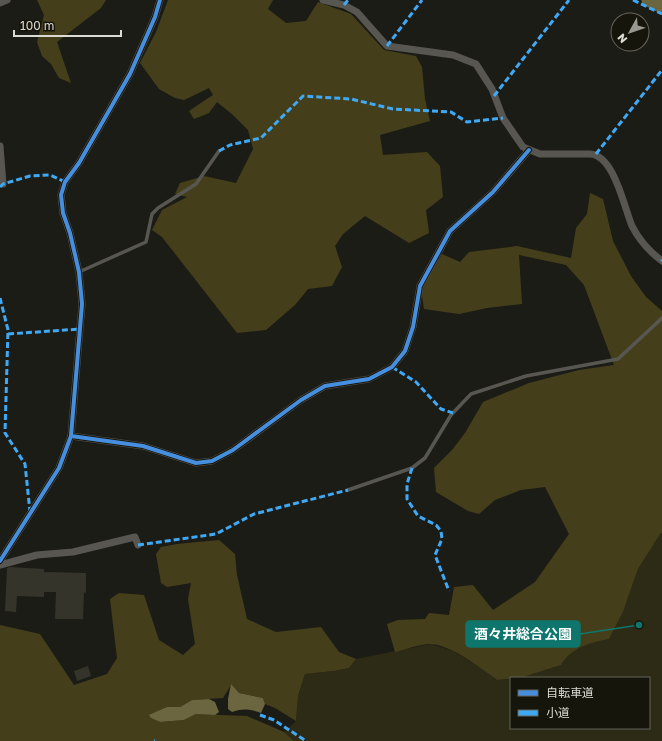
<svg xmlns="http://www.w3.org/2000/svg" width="662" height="741" font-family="'Golos Text','Noto Sans JP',sans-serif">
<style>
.green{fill:#2d2a15}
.forest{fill:#443f1a}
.water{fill:#6b663f}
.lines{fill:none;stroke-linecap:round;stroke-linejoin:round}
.river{stroke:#6b663f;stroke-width:13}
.building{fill:#35342a}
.service{stroke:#585651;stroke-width:3.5}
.minor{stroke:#585651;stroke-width:7}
.quiet{stroke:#3fa9f5;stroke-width:3;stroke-dasharray:6 3;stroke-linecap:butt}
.cycleway-casing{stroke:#16150b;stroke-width:6}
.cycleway{stroke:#468fdf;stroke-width:4}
.leader{fill:none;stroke:#0f766e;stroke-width:1.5}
.callout-dot{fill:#0f766e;stroke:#16150b;stroke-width:1.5}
.callout{fill:#0f766e;stroke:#0f766e;stroke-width:1.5}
.callout-label{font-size:14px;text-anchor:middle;font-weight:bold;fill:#fff}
</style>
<rect width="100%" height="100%" fill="#1c1c17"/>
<path class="green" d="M660 533 662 535V741H294L284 732 296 721 298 696 305 674 334 671 349 668 356 659 431 644 453 651 478 666 496 680 511 679V728H649V678H520L561 665C572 647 590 643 609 639L623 612 638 569Z"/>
<g class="forest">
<path d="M37 0H106L101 8 57 42 71 83 59 78 51 64 42 56 37 42 44 15Z"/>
<path d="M168 0H273L268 9 286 23 306 21 318 2 351 14 384 50 416 56 422 67 425 99 430 121 380 135 383 155 427 152 440 166 443 197 426 210 429 233 409 243 365 216 343 234 335 246 342 267 332 286 308 289 295 305 266 330 237 333 162 237 152 230 162 210 187 197 175 194 180 183 204 176 236 183 253 149 248 130 233 115 217 102 209 113 194 119 189 111 213 95 209 88 184 100 175 98 159 89 140 63 156 32Z"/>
<path d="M590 193 603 199 613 241 631 276 646 297 662 311V533L660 534 638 569 623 612 609 639C590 643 572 647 561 665L520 678 497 680C479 667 453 646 431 644 424 643 403 650 395 652L387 624 398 620 425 619 429 613 449 615 454 587 473 585 493 610 535 582 569 534 545 487 521 490 495 500 479 514 468 511 436 492 434 468 452 450 465 433 483 402 529 383 579 370 614 365 584 285 566 265 519 255 522 304 487 308 459 314 424 309 421 288 428 273 434 267 442 254 460 262 469 252 517 246 571 258 576 228 587 214Z"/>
<path d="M219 540 235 554 237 575 247 619 276 632 321 627 339 652 356 659 349 668 334 671 305 674 298 696 296 721 275 708 265 704 263 698 239 693 231 685 223 698 192 700 180 707H167L151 718 160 722 184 720 196 714 247 716 284 732 294 741H0V625L40 634 74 685 107 674 117 658 110 599 119 593 144 595 159 640 183 655 195 644 188 599 191 583 167 587 161 583 156 554 161 547 177 544Z"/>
</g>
<g class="water">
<path d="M231 684 239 693 263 698 265 704 261 713C250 709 243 708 232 712L228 709V699Z"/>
<path d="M209 699 215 702 219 712 215 715 196 714 184 720 160 722 151 718 149 715 167 707H180L192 700Z"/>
</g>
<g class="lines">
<path class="river" d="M648 0 662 7"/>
</g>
<g class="building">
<path d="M10 567 44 569V572L86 573V593L84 592 83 619H55L56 592H44V597L17 596 16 612 5 611 7 568Z"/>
<path d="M88 666 91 676 77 681 74 671Z"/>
</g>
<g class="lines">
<g class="service">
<path d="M79 272 146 242 152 214 158 208 196 184 219 151"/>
<path d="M348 490 412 468 425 458 451 415 471 394 526 376 618 359 662 318"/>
</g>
<g class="minor">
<path d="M323 0 344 5 357 12 387 46 453 55 476 64 492 89 503 118 523 147 540 154H590C614 155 624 207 632 226 639 240 650 252 662 261"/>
<path d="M0 3 7 0"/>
<path d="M0 146 3 184"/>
<path d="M71 436 143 446 196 463 212 461 233 450 301 400 325 386 369 379 392 367 405 351 413 327 420 286 450 231 493 192 529 150"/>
<path d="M0 561 59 468 71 436 82 304 79 272 70 233 63 213 61 195 65 182 79 163 130 74 155 17 160 0"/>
<path d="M0 565 37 555 73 552 135 537 138 545"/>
</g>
<g class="quiet">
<path d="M633 0 662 14"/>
<path d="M344 5 348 0"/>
<path d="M387 46 422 0"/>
<path d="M494 96 569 0"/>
<path d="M219 151 230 145 261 138 303 96 351 99 393 109 451 112 467 122 503 118"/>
<path d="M596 154 662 70"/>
<path d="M0 187 3 184 30 176 50 175 65 182"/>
<path d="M661 261 662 260"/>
<path d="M0 298 8 330 5 433 25 464 30 512"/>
<path d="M8 334 80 329"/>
<path d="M392 367 416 382 441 409 453 413"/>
<path d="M412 468 407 484V499L418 516 436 525 441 531 442 539 435 555 449 591"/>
<path d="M138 545 216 534 254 514 348 490"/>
<path d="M260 715 274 720 306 741"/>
<path d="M154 741H155"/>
</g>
<defs>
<g id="cycleway">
<path d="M71 436 143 446 196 463 212 461 233 450 301 400 325 386 369 379 392 367 405 351 413 327 420 286 450 231 493 192 529 150"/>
<path d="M0 561 59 468 71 436 82 304 79 272 70 233 63 213 61 195 65 182 79 163 130 74 155 17 160 0"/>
</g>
</defs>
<use href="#cycleway" class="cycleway-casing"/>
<use href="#cycleway" class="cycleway"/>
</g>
<path class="leader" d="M639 625L580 634"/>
<circle class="callout-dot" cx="639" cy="625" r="4"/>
<rect class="callout" x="466" y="621" width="114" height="26" rx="4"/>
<g class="callout-label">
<text x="523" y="639">酒々井総合公園</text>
</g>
<rect x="510" y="677" width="140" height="52" fill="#16150b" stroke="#65645b"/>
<rect x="518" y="690" width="20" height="6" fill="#468fdf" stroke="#65645b"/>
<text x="546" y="697" font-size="12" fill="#dbdad3">自転車道</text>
<rect x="518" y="710" width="20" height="6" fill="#3fa9f5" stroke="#65645b"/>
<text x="546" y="717" font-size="12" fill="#dbdad3">小道</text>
<g transform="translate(630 32) rotate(230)"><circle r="19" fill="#16150b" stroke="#65645b"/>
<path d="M0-3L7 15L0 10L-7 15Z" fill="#989891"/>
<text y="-6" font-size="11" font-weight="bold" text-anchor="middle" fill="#dbdad3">N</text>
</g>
<path d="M14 30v6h107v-6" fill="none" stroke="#dbdad3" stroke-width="2"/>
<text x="20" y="30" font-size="12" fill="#dbdad3" stroke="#16150b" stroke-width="3" paint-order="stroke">100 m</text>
</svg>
